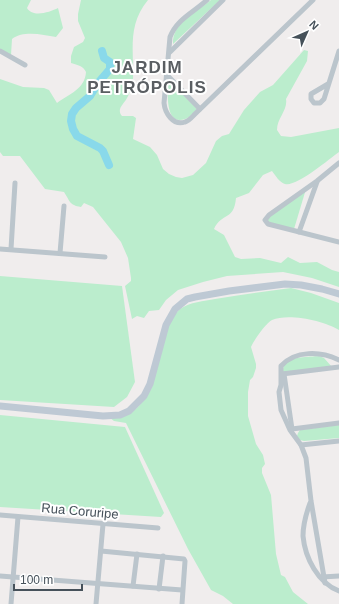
<svg xmlns="http://www.w3.org/2000/svg" width="339" height="604" font-family="Helvetica,sans-serif">
<style>
.green{fill:#bbedcd}
.lines{fill:none;stroke-linecap:round;stroke-linejoin:round}
.river{stroke:#89d9ea;stroke-width:8}
.street{stroke:#bbc5cc;stroke-width:5}
.secondary{stroke:#bec9d4;stroke-width:7}
.labels{text-anchor:middle;dominant-baseline:central;stroke-width:4;stroke-linejoin:round;paint-order:stroke}
.street-label{font-size:13px;fill:#46515a;stroke:#fff}
.district-label{font-size:17px;font-weight:bold;letter-spacing:1px;fill:#5a5e62;stroke:#fff}
</style>
<rect width="100%" height="100%" fill="#f0eded"/>
<g class="green">
<path d="M0 0H31L27 8C33 18 50 12 58 8L63 28 56 37C43 35 24 30 12 39L11 55 0 49Z"/>
<path d="M81 0H148C127 25 134 51 133 80 132 85 130 93 127 98 124 104 116 109 122 116H133L136 118 133 139 150 147 157 155 163 169 169 174 176 177 182 178 193 175 206 163 216 141 222 136 229 134 244 110 260 92 273 85 304 50 308 51 307 61 286 99C288 110 277 118 277 130L281 136 291 137 339 128V152C329 159 297 187 285 184 280 183 275 175 272 171L263 175 249 193 236 198C234 221 222 212 214 229L224 235 235 257 241 259 260 258 281 263 288 257 300 263 317 262 332 270 339 272V287L312 278 283 272 227 276 203 282 178 290 166 300 159 310 149 311 144 318 137 316 132 319 125 286 131 281V278L128 258 121 242 93 207 84 203 81 207C69 205 70 201 64 192L45 189 20 156H3L0 152V79L23 87 44 88 49 90 57 103C69 94 85 89 86 72 83 66 78 65 71 63V56L74 47 83 42 85 38 78 21V14Z"/>
<path d="M211 0H220L173 44C172 22 197 12 211 0Z"/>
<path d="M168 79 197 109C194 112 189 118 185 119 164 127 168 89 168 79Z"/>
<path d="M306 189 294 229 269 223 266 219Z"/>
<path d="M0 276 122 286 135 382 127 397 114 407 0 400Z"/>
<path d="M291 288 311 293 339 303V330C324 321 289 313 272 320 266 323 254 340 251 347L256 364V368L253 377 250 380 248 392V416L256 444 263 455 265 464 262 468V473L271 495 276 554 281 575 285 577 293 592 308 604H233L223 596 211 590 188 549 126 423 114 421 110 418C150 418 155 372 164 341 168 328 170 317 180 309 190 302 204 301 215 299 241 295 266 291 291 288Z"/>
<path d="M319 356 324 358 332 367 283 372C283 370 283 367 284 365 289 356 310 357 319 356Z"/>
<path d="M0 415 125 427 164 513 161 517 0 507Z"/>
<path d="M339 425V438L304 441 300 440 297 436 298 433 300 430Z"/>
</g>
<g class="lines">
<path class="river" d="M102 51 104 58 110 62V69L98 83 90 96 76 108 72 114 71 121 73 129 77 136 100 148 103 151 109 165"/>
<g class="street">
<path d="M207 0C194 12 177 19 170 37L164 103C165 113 173 126 185 122 189 121 192 117 195 114L313 0"/>
<path d="M0 51 25 65"/>
<path d="M170 52 223 0"/>
<path d="M167 75 200 109"/>
<path d="M328 84 311 94V99L314 103H320L324 99 339 51"/>
<path d="M339 163 317 181 269 215 265 220 268 224 339 242"/>
<path d="M299 232 317 182"/>
<path d="M0 249 105 257"/>
<path d="M11 249 15 183"/>
<path d="M60 253 64 206"/>
<path d="M282 374 339 367"/>
<path d="M284 374 292 429"/>
<path d="M292 429 339 423"/>
<path d="M301 445 339 441"/>
<path d="M310 503C306 514 303 524 303 536 305 558 318 583 339 591"/>
<path d="M0 515 158 528"/>
<path d="M101 551 184 559 185 561 182 604"/>
<path d="M0 576 182 590"/>
<path d="M322 577 339 576"/>
<path d="M325 583 311 501 306 458 301 445 290 430 281 410 279 392 281 385V366C295 350 321 351 339 360"/>
<path d="M133 586 137 554"/>
<path d="M159 589 163 556"/>
<path d="M11 604 18 517"/>
<path d="M96 604 103 524"/>
</g>
<path class="secondary" d="M0 406 103 416 120 415 129 411 144 396 150 384 166 325 175 309 187 299 195 297 229 291 285 284 301 285 322 289 339 294"/>
</g>
<g class="labels">
<g class="street-label">
<text transform="translate(80 511) rotate(5)">Rua Coruripe</text>
</g>
<g class="district-label">
<text x="147" y="67">JARDIM<tspan x="147" dy="20">PETRÓPOLIS</tspan></text>
</g>
</g>
<g transform="translate(307 32) rotate(45)" stroke="#ffffff" stroke-width="3" paint-order="stroke">
<path d="M0-3L7 15L0 10L-7 15Z" fill="#46515a"/>
<text y="-6" font-size="11" font-weight="bold" text-anchor="middle" fill="#46515a">N</text>
</g>
<path d="M14 584v6h68v-6" fill="none" stroke="#46515a" stroke-width="2"/>
<text x="20" y="584" font-size="12" fill="#46515a" stroke="#ffffff" stroke-width="3" paint-order="stroke">100 m</text>
</svg>
